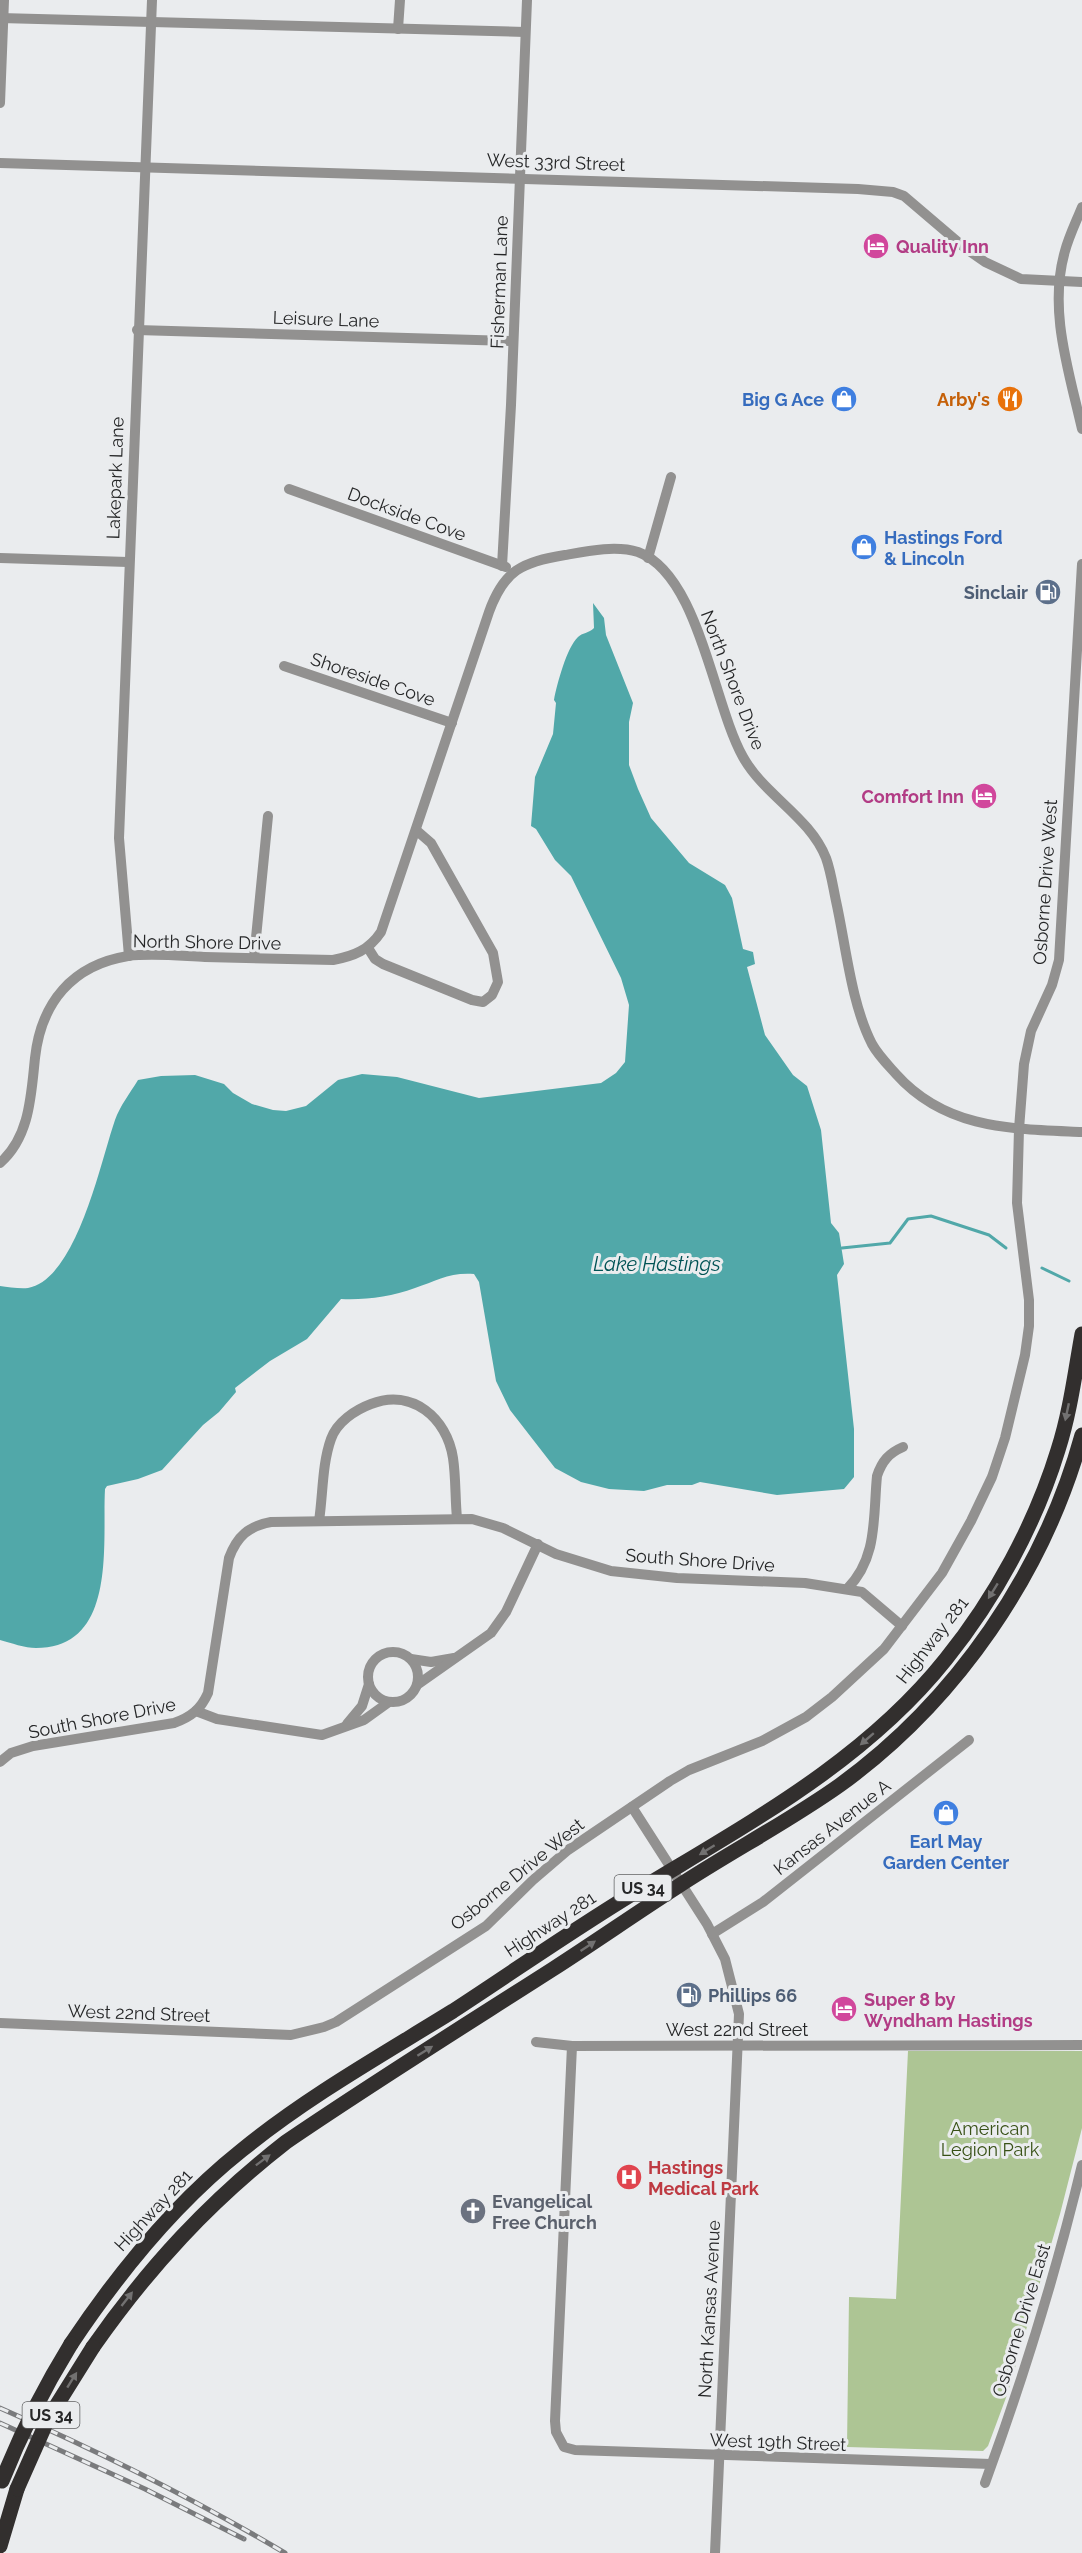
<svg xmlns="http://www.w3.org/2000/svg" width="1082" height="2553" font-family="Raleway,sans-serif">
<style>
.green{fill:#adc594}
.water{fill:#51a8a9}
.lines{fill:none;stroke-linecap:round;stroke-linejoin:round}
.stream{stroke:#51a8a9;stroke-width:3}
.minor{stroke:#929190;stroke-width:10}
.highway{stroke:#322f2e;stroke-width:15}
.rail-casing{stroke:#7a7b7d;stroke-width:5}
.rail{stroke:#eaecee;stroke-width:3;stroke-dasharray:9;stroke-linecap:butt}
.highway-bridge{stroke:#322f2e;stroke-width:15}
.oneway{fill:#727171}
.labels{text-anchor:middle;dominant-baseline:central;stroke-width:6;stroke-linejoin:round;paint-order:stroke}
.shield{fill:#eaecee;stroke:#616263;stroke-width:1.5}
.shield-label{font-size:16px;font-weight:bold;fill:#262728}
.street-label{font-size:18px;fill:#262728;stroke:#eaecee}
.hotel-label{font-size:18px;font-weight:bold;fill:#b23c85;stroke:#eaecee;text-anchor:start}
.shop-label{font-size:18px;font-weight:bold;fill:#366cbe;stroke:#eaecee;text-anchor:end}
.food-label{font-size:18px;font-weight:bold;fill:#c56008;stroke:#eaecee;text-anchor:end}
.service-label{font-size:18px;font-weight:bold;fill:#4e5e75;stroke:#eaecee;text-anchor:end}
.park-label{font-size:18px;fill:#385116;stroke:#eaecee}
.health-label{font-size:18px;font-weight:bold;fill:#be3a42;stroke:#eaecee;text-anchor:start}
.worship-label{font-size:18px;font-weight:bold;fill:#5b616d;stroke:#eaecee;text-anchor:start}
.water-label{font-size:20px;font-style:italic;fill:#015355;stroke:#eaecee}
</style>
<rect width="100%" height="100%" fill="#eaecee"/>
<path class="green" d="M908 2051H1082V2128L1060 2214 1007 2395 988 2446 983 2451 847 2447 849 2297 896 2299Z"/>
<path class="water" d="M593 603 604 618 606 635 633 703 629 722V765L638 789 651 818 689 863 725 885 732 898 743 949 753 952 755 964 747 967 765 1035 793 1075 807 1086 821 1130 831 1223 839 1233 844 1264 837 1275 854 1429V1477L844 1489 777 1495 700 1482 692 1485H667L644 1491 609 1489 581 1482 555 1468 510 1410 496 1381 479 1282 474 1274C450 1272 436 1281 415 1288 391 1297 366 1300 341 1299L307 1339 270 1361 235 1388 236 1392 219 1412 203 1425 162 1470 138 1479 107 1486 105 1489C102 1542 118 1648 36 1648 25 1648 11 1643 0 1640V1286C8 1287 20 1289 28 1288 77 1279 101 1160 115 1120 120 1106 130 1093 138 1080L161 1076 195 1075 224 1084 233 1093 252 1104 273 1110 286 1111 306 1106 338 1080 362 1074 397 1077 479 1098 601 1083 616 1073 625 1062 629 1005 621 978 571 876 555 860 536 829 531 826 535 777 553 734 556 703 554 700C557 684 567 647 578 637 582 633 589 633 594 628Z"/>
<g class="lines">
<g class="stream">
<path d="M842 1248 890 1243 908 1219 931 1216 989 1235 1006 1248"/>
<path d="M1042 1268 1069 1281"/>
</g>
<g class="minor">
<path d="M0 18 525 32"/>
<path d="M398 29 400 0"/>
<path d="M0 103 4 0"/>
<path d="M0 163 858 189 893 192 904 196 965 248 985 262 1021 279 1082 282"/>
<path d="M1082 207C1076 222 1069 236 1065 251 1048 310 1069 371 1082 429"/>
<path d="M137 330 513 341"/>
<path d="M289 489 506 567"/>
<path d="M0 558 128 562"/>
<path d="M648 558 671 477"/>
<path d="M502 566 511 405 527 0"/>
<path d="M284 666 452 723"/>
<path d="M368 948 375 959 383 964 472 1000 483 1002 492 995 498 982 493 953 431 843 416 830"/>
<path d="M129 956 119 838 152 0"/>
<path d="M254 958 268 816"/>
<path d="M0 1163C30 1137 31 1095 35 1058 41 1003 72 965 128 956 153 953 181 956 205 957 248 958 291 959 333 960 354 956 369 950 381 932L489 612C504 570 522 562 565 555 587 551 616 545 638 552 699 574 713 704 743 757 764 795 810 817 826 858 831 872 833 887 836 901 846 946 851 1003 872 1044 878 1055 888 1065 896 1074 946 1130 1013 1129 1082 1132"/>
<path d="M319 1521C323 1495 322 1464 331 1439 337 1422 355 1410 371 1404 412 1388 447 1418 453 1458 456 1478 455 1498 457 1518"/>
<path d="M847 1589C878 1558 873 1517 877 1476 882 1461 889 1453 903 1447"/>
<circle cx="393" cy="1677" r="25"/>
<path d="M411 1659 431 1662 454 1658"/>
<path d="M417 1685 491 1633 506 1612 538 1544"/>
<path d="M196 1711 217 1719 322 1735 364 1720 389 1702"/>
<path d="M347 1724 362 1706 369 1684"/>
<path d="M0 1762 11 1753 33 1746 174 1723C191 1717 201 1709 208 1693L229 1558C237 1536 249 1526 271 1522L472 1519 503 1528 556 1554 611 1571 677 1578 805 1583 862 1592 902 1626"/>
<path d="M632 1807 707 1924 725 1959 739 2014 715 2553"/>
<path d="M712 1934 763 1902 969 1740"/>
<path d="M0 2023 291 2035 324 2027 336 2022 486 1926 533 1880 568 1850 670 1781 689 1770 762 1741 806 1717 832 1697 884 1649 942 1573 971 1521 992 1477 1005 1438 1025 1355 1029 1326V1300L1017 1203 1019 1129 1024 1064 1031 1031 1052 985 1059 960 1082 564"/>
<path d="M536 2042 572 2046 1082 2045"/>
<path d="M572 2046 555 2421 556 2432 564 2447 575 2450 991 2464"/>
<path d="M985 2483C1023 2379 1056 2273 1082 2165"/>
</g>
<g class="highway">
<path d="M71 2344C119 2272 174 2204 242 2150 307 2097 382 2055 453 2011 519 1968 584 1922 652 1882 758 1818 868 1757 946 1659 995 1598 1035 1525 1058 1450 1070 1413 1075 1373 1082 1334"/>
<path d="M93 2347C149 2267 209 2202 286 2142 374 2082 464 2026 553 1969 595 1942 635 1914 677 1887 730 1852 788 1822 840 1785 956 1701 1044 1573 1082 1435"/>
<path d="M0 2546 17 2489"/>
</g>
<defs>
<g id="rail">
<path d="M0 2408C98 2451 193 2498 285 2553"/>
<path d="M0 2423 145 2489 244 2539"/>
</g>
</defs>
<use href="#rail" class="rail-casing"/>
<use href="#rail" class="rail"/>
<g class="highway-bridge">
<path d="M2 2481C21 2433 44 2388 71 2344"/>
<path d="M17 2489 48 2419 93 2347"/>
</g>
</g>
<defs><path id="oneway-solid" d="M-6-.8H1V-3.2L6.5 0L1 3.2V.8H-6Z" transform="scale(1.5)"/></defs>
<g class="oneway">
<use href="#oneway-solid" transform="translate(1067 1412) rotate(102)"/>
<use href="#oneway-solid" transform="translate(993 1591) rotate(122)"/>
<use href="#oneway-solid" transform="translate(867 1739) rotate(139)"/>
<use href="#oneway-solid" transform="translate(707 1850) rotate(148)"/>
<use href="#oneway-solid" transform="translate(588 1946) rotate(-34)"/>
<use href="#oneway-solid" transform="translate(425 2051) rotate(-32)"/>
<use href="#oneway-solid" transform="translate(263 2160) rotate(-37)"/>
<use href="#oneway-solid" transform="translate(127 2299) rotate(-52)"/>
<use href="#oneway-solid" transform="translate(72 2380) rotate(-58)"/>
</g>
<defs>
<symbol id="hotel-disc" viewBox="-11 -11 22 22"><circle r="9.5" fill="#d1479c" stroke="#eaecee"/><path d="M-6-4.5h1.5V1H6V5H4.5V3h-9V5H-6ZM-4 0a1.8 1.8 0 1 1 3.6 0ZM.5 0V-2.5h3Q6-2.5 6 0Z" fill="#fff"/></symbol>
<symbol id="shop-disc" viewBox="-11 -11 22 22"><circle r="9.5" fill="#3f7fe0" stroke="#eaecee"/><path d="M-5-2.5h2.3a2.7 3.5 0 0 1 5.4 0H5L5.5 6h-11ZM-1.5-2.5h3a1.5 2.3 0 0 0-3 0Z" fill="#fff"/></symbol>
<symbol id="restaurant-disc" viewBox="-11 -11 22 22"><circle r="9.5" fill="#e8710a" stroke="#eaecee"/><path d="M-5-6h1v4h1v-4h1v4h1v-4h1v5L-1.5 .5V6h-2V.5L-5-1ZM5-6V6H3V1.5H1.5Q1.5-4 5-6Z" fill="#fff"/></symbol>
<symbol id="fuel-disc" viewBox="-11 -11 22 22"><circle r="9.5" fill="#5c6f8a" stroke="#eaecee"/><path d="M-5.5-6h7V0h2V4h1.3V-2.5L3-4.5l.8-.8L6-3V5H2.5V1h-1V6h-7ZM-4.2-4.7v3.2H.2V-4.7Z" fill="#fff"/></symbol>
<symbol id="hospital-disc" viewBox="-11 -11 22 22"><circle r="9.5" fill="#e0444e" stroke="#eaecee"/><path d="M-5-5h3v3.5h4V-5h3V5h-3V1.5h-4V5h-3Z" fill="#fff"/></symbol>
<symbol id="church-disc" viewBox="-11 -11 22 22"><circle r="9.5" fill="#6b7280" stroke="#eaecee"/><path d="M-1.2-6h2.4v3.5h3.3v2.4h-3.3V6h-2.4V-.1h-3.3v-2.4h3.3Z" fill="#fff"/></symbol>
</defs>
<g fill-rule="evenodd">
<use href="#hotel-disc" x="861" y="231" width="30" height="30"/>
<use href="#shop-disc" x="829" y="384" width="30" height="30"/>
<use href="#restaurant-disc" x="995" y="384" width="30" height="30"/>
<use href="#shop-disc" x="849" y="532" width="30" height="30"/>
<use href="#fuel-disc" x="1033" y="577" width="30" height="30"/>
<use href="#hotel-disc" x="969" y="781" width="30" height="30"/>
<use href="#shop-disc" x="931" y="1798" width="30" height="30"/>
<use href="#fuel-disc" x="674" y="1980" width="30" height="30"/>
<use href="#hotel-disc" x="829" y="1994" width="30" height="30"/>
<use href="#hospital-disc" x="614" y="2162" width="30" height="30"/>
<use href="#church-disc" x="458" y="2196" width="30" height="30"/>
</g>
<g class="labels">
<g class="shield">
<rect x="614.5" y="1875" width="57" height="26" rx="4.5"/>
<rect x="22.5" y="2402" width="57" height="26" rx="4.5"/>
</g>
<g class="shield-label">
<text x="643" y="1888">US 34</text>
<text x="51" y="2415">US 34</text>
</g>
<g class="street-label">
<text transform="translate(556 162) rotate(2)">West 33rd Street</text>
<text transform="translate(499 282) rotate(-88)">Fisherman Lane</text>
<text transform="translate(326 319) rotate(2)">Leisure Lane</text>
<text transform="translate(115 478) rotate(-88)">Lakepark Lane</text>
<text transform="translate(407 514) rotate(20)">Dockside Cove</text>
<text transform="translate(373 679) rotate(19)">Shoreside Cove</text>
<text transform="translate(733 680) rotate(69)">North Shore Drive</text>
<text transform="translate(1045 882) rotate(-86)">Osborne Drive West</text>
<text transform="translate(207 942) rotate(1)">North Shore Drive</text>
<text transform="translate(700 1560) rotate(4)">South Shore Drive</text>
<text transform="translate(932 1640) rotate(-52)">Highway 281</text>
<text transform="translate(102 1718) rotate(-11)">South Shore Drive</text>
<text transform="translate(832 1827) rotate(-38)">Kansas Avenue A</text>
<text transform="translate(517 1874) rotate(-39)">Osborne Drive West</text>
<text transform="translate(550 1924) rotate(-33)">Highway 281</text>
<text transform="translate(139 2013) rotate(2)">West 22nd Street</text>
<text x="737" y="2029">West 22nd Street</text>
<text transform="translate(153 2210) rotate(-47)">Highway 281</text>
<text transform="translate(709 2309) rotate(-87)">North Kansas Avenue</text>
<text transform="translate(1021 2320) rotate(-73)">Osborne Drive East</text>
<text transform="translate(778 2442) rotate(2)">West 19th Street</text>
</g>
<g class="hotel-label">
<text x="896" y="246">Quality Inn</text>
<text x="964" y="796" text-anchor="end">Comfort Inn</text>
<text x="864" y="1999">Super 8 by<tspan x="864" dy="21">Wyndham Hastings</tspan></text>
</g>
<g class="shop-label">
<text x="824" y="399">Big G Ace</text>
<text x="884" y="537" text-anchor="start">Hastings Ford<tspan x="884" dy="21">&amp; Lincoln</tspan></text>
<text x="946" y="1841" text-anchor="middle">Earl May<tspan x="946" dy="21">Garden Center</tspan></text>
</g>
<g class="food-label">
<text x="990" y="399">Arby's</text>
</g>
<g class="service-label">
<text x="1028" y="592">Sinclair</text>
<text x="708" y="1995" text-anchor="start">Phillips 66</text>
</g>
<g class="park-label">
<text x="990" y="2128">American<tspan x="990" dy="21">Legion Park</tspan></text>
</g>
<g class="health-label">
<text x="648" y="2167">Hastings<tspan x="648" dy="21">Medical Park</tspan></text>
</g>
<g class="worship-label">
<text x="492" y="2201">Evangelical<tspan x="492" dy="21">Free Church</tspan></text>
</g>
<g class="water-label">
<text x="657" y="1264">Lake Hastings</text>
</g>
</g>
</svg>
